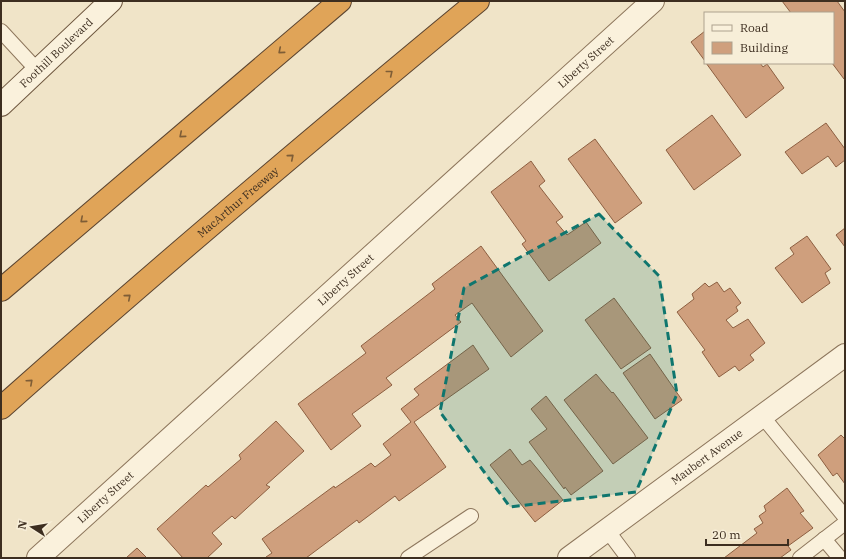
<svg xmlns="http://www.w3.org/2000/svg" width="846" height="559" font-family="'IBM Plex Serif',serif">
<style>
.building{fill:#cf9f7d;stroke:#8d5f41}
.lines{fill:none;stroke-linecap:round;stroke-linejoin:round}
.service-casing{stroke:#8d765c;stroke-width:16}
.minor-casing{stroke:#8d765c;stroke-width:24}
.tertiary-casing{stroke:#8d765c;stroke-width:24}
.secondary-casing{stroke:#6f573f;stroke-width:24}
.motorway-casing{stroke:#5b4430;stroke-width:24}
.service{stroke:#faf1dc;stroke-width:14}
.minor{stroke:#faf1dc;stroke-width:22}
.tertiary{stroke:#faf1dc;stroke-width:22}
.secondary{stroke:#faf1dc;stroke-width:22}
.motorway{stroke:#e0a458;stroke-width:22}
.oneway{stroke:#7e5d36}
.marked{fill:#0f766e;fill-opacity:0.2;stroke:#0f766e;stroke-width:3;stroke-dasharray:8 5;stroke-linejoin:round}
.labels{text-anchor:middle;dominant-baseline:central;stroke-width:3;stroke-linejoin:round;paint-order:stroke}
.street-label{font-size:11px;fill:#3d2e20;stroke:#f7eed8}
</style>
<rect width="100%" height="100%" fill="#f0e4c8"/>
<g class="building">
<path d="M782 1H837L845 12V78L844 79 832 63H833V13H791Z"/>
<path d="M705 31V61L691 42Z"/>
<path d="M706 63H760L763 67 767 64 784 88 746 118Z"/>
<path d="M712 115 741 155 694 190 666 150Z"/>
<path d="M826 123 845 149V160L836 167 828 156 802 174 785 152Z"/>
<path d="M595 139 642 203 615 223 568 159Z"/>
<path d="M531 161 545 181 539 186 563 217 556 222 567 235 586 222 601 243 549 281 522 244 526 241 491 192Z"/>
<path d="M845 228V247L836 235Z"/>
<path d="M807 236 831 269 825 273 830 283 802 303 775 268 794 254 790 248Z"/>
<path d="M481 246 543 331 511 357 472 303 455 315 461 322 386 378 392 385 352 414 361 426 331 450 298 404 366 353 361 346 435 289 432 284Z"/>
<path d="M717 282 724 292 730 288 741 303 736 307 738 311 726 320 733 328 748 319 765 343 750 355 754 360 739 371 735 366 719 377 702 352 705 350 677 312 694 299 692 294 705 283 709 287Z"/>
<path d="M614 298 651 348 621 369 585 320Z"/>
<path d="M473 345 489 369 414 422 446 467 399 501 395 496 359 523 357 520 306 558H266V557L272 553 262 539 334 486 335 488 371 463 375 467 391 455 383 444 411 422 401 409 419 395 414 389Z"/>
<path d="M650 354 682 400 655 419 623 373Z"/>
<path d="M596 374 612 393 613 392 648 438 613 464 564 400Z"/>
<path d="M546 396 603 471 571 495 565 487 564 489 529 442 547 429 531 409Z"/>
<path d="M276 421 304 451 266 485 270 487 235 519 232 516 212 533 222 544 207 558H183L157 529 206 485 208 487 241 459 239 455Z"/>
<path d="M841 435 845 439V484L837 473 833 476 818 455Z"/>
<path d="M510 449 522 465 530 460 563 500 535 522 490 465Z"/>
<path d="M787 488 804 511 800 513 813 528 788 546 791 550 780 558H724L757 533 754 529 763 523 759 516 766 511 764 506Z"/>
<path d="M137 548 147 558H126Z"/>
</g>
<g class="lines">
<defs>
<g id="service">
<path d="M1 31 38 71"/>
<path d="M762 416 845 517"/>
<path d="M607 530 628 558"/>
<path d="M824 539 840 558"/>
<path d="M408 558 471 516"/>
<path d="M800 558 845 523"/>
</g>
<g id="minor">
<path id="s1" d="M569 558 845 355"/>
</g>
<g id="tertiary">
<path id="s2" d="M38 558 653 1"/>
</g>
<g id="secondary">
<path id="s3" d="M1 105 111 1"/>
</g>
<g id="motorway">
<path d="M1 290 340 1"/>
<path id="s4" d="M1 408C157 269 317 134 478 1"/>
</g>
</defs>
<use href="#service" class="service-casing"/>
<use href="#minor" class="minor-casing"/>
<use href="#tertiary" class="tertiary-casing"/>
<use href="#secondary" class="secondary-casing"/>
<use href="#motorway" class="motorway-casing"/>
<use href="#service" class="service"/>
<use href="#minor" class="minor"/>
<use href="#tertiary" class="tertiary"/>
<use href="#secondary" class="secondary"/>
<use href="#motorway" class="motorway"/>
</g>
<defs><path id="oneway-chevron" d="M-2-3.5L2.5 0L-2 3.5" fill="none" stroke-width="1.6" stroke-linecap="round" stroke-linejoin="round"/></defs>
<g class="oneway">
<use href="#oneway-chevron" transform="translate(281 51) rotate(140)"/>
<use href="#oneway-chevron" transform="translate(390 73) rotate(-39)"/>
<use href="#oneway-chevron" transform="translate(182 135) rotate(140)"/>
<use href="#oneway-chevron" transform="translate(291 157) rotate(-40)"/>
<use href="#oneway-chevron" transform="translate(83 220) rotate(139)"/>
<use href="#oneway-chevron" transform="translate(128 297) rotate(-41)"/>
<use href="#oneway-chevron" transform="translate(30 382) rotate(-42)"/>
</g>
<path class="marked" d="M599 214 659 276 677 394 636 492 510 507 440 412 464 288Z"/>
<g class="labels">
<g class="street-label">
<text stroke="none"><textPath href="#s3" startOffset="76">Foothill Boulevard</textPath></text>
<text stroke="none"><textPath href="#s2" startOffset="739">Liberty Street</textPath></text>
<text stroke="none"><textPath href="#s4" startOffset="314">MacArthur Freeway</textPath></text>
<text stroke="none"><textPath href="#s2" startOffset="415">Liberty Street</textPath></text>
<text stroke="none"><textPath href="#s1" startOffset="171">Maubert Avenue</textPath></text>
<text stroke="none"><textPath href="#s2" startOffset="91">Liberty Street</textPath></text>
</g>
</g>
<rect width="846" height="559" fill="none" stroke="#3d2e20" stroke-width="4"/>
<rect x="704" y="12" width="130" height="52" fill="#f7eed8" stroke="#ada18e"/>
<rect x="712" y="25" width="20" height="6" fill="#faf1dc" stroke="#ada18e"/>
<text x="740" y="32" font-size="12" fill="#3d2e20">Road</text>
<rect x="712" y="42" width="20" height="12" fill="#cf9f7d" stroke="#ada18e"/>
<text x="740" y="52" font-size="12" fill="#3d2e20">Building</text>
<g transform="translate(32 527) rotate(282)" stroke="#f7eed8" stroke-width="3" paint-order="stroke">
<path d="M0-3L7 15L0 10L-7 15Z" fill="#3d2e20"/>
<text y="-6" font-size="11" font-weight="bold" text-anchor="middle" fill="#3d2e20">N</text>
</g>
<path d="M706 539v6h82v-6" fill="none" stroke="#3d2e20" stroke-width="2"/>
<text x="712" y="539" font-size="12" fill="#3d2e20" stroke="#f7eed8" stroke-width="3" paint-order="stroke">20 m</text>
</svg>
